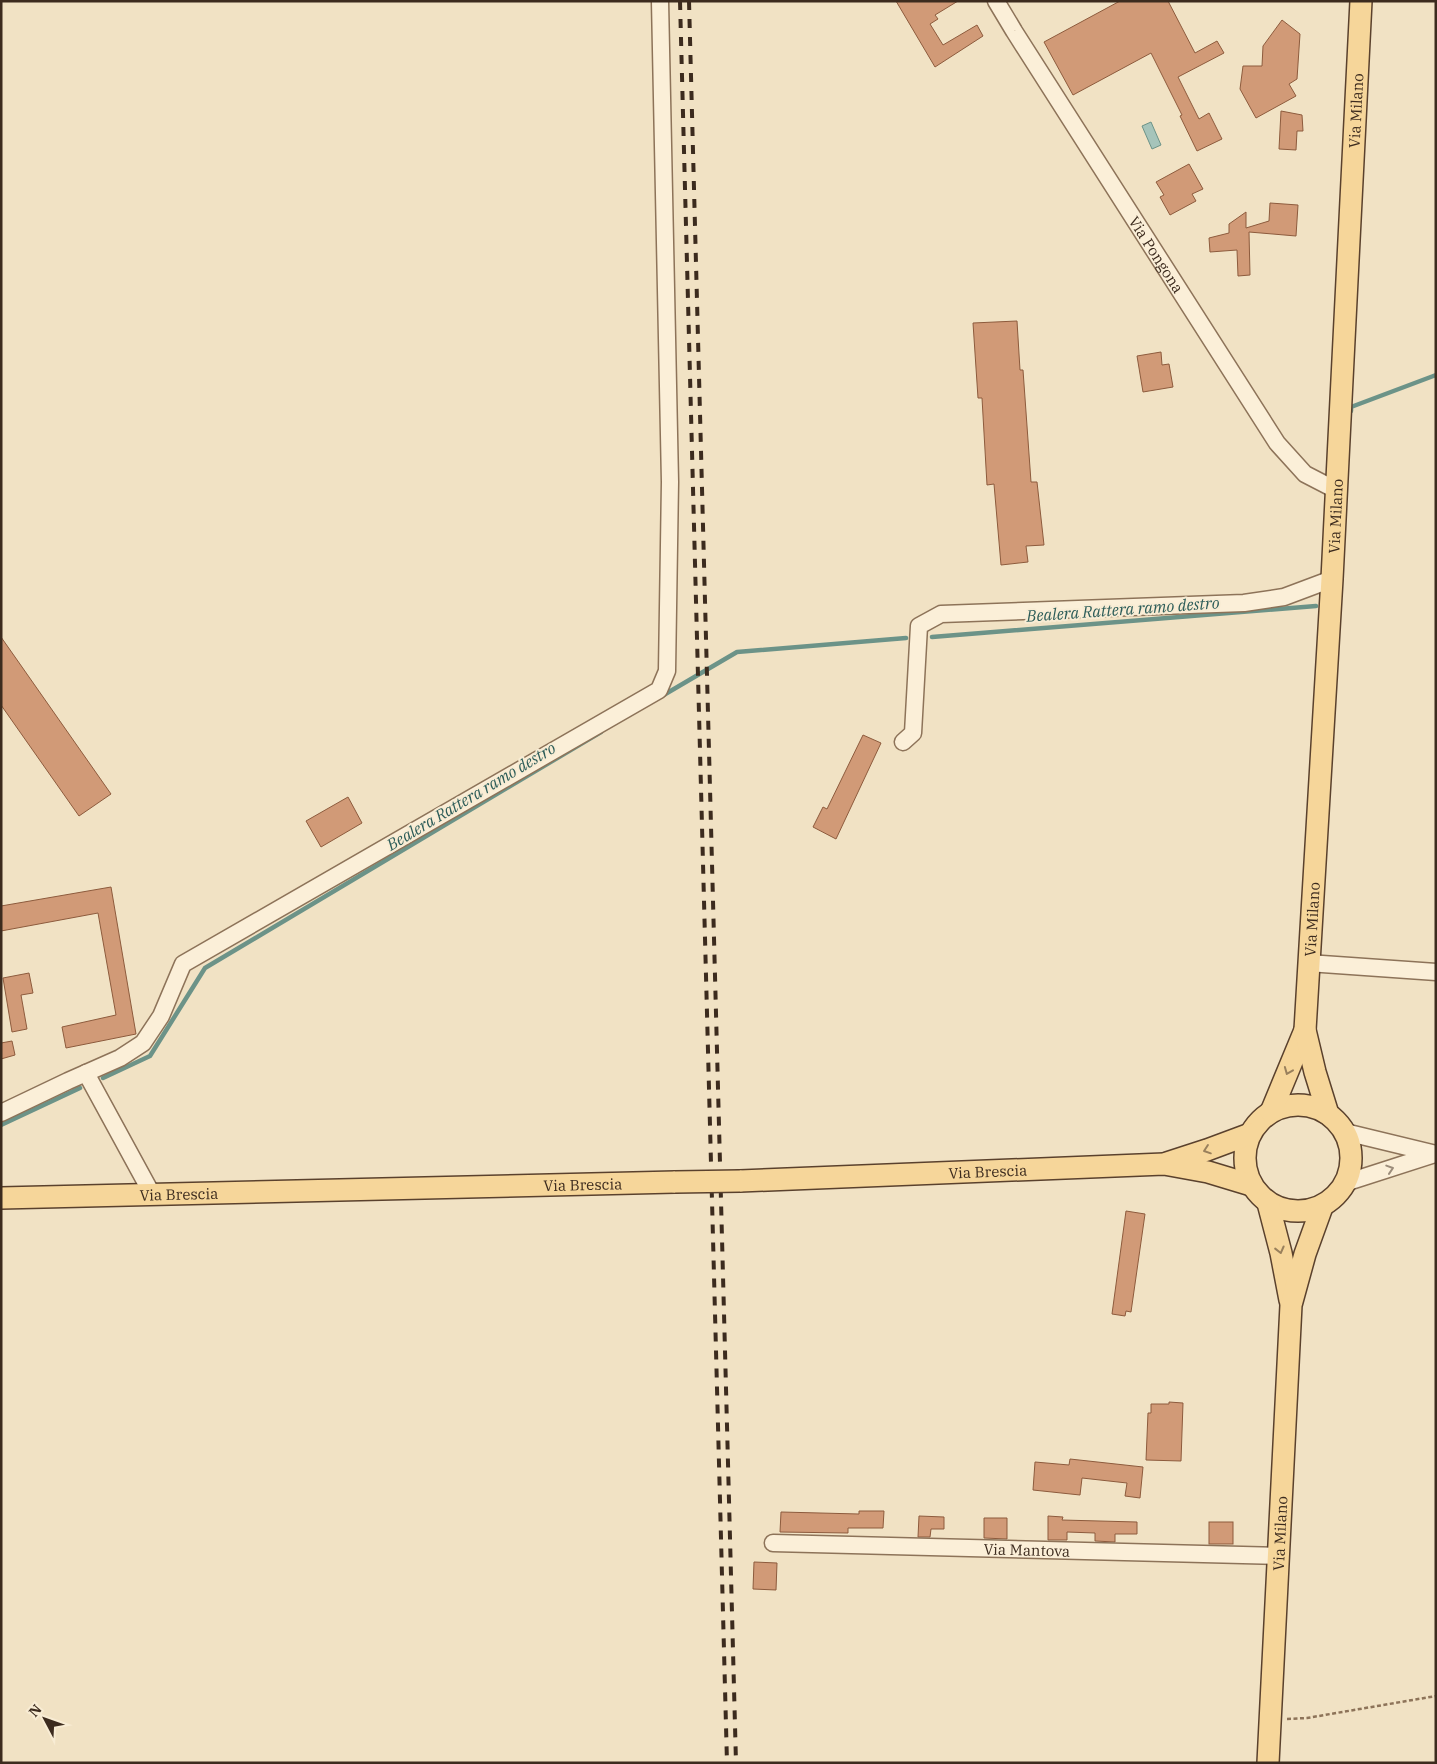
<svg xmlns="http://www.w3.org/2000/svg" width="1437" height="1764" font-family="'IBM Plex Serif',serif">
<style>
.water{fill:#a6c4ba;stroke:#6c9388}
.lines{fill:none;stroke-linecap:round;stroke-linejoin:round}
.stream{stroke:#6c9388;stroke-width:4.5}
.building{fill:#d19a77;stroke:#8d5b3d}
.minor-casing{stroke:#8d7359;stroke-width:19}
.major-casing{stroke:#5a412d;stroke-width:24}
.path{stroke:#8d7359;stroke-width:2.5;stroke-dasharray:4 2.5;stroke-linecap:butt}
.minor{stroke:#fbefd8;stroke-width:16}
.major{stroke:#f6d69a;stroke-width:21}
.rail{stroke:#3c2b1e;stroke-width:4;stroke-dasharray:9 9;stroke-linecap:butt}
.major-bridge-casing{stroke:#5a412d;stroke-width:24;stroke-linecap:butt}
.major-bridge{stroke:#f6d69a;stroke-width:21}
.oneway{stroke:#99805c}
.oneway2{stroke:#9c8d7b}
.labels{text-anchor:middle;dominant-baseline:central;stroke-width:4;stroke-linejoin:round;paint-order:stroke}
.street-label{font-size:15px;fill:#3c2b1e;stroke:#f8ecd4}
.water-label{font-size:16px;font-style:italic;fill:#2c5c58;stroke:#f8ecd4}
</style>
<rect width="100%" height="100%" fill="#f1e2c4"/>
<path class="water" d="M1151 122 1161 145 1152 149 1142 126Z"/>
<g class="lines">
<g class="stream">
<path d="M1351 411V407L1436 375"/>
<path d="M932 637 1316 606"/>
<path d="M662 696 737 652 906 638"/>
<path d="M103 1078 150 1056 205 968 601 732"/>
<path d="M1 1125 80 1088"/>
</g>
</g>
<g class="building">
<path d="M896 1H958L935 15 938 19 930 24 943 45 977 25 983 36 935 67Z"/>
<path d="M1120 1H1168L1195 53 1217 41 1224 53 1178 77 1199 119 1209 113 1222 139 1197 151 1180 116 1182 115 1151 53 1073 95 1044 42Z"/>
<path d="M1282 20 1300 34 1297 79 1289 84 1296 96 1256 118 1240 89 1243 66H1262L1263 46Z"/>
<path d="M1281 111 1302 115 1303 131H1297L1296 150 1279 149Z"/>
<path d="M1189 164 1203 189 1192 194 1196 201 1170 215 1160 197 1164 195 1156 182Z"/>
<path d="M1270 203 1298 205 1296 236 1249 232 1250 275 1238 276 1237 250 1210 252 1209 238 1229 233V224L1246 212V228L1269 221Z"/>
<path d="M1017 321 1020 370H1023L1031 482H1037L1044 545 1026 546 1028 562 1001 565 994 484 987 485 982 398H978L973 323Z"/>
<path d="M1161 352 1162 365 1169 364 1173 387 1143 392 1137 356Z"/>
<path d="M1 637 111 794 79 816 1 705Z"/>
<path d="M863 735 881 743 836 839 813 827 823 807 827 809Z"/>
<path d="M348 797 362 823 321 847 306 821Z"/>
<path d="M111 887 136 1034 66 1048 62 1027 116 1015 98 913 1 931V906Z"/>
<path d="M29 973 33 993 21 995 27 1029 12 1032 3 978Z"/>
<path d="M12 1041 15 1055 1 1059V1043Z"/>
<path d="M1126 1211 1145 1214 1131 1312 1126 1311 1125 1316 1112 1314Z"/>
<path d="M1169 1402 1183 1403 1181 1461 1146 1460 1148 1413H1151V1404H1169Z"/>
<path d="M1070 1459 1143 1467 1140 1498 1125 1496 1127 1483 1082 1478 1080 1495 1033 1490 1035 1462 1069 1465Z"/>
<path d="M859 1511H884L883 1528H848V1533L780 1532 781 1512 859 1514Z"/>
<path d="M919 1516 944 1517V1529H931L930 1537H918Z"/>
<path d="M1048 1516 1063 1517 1062 1520 1137 1522V1534H1115V1542L1095 1541V1533L1067 1532V1540H1048Z"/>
<path d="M984 1518H1007V1539L984 1538Z"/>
<rect x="1209" y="1522" width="24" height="22"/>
<path d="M754 1562 777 1563 776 1590 753 1589Z"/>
</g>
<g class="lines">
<defs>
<g id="minor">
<path id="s1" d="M996 1 1014 31 1277 443 1305 474 1336 490"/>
<path d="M903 742 913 733 919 626 941 614 1244 603 1284 597 1332 579"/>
<path d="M1308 963 1436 972"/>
<path d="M86 1073 152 1194"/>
<path d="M1 1113 68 1081 120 1058 143 1043 161 1016 183 964 659 690 667 671 670 482 660 1"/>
<path d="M1345 1132 1436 1154"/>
<path d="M1345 1183 1435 1154"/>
<path id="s2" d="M773 1543 1279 1556"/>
</g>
<g id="major">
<circle cx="1298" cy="1158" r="53"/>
<path d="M1271 1112 1305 1030"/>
<path id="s3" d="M1328 1114 1315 1072 1305 1030 1332 579 1361 1"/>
<path d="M1167 1163 1207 1150 1250 1134"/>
<path id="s4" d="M740 1181 1164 1164 1208 1172 1251 1185"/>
<path id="s5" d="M1 1198 675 1182"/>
<path d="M1268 1203 1281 1253 1290 1300"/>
<path id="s6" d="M1268 1763 1291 1305 1305 1254 1322 1207"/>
</g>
</defs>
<use href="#minor" class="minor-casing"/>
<use href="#major" class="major-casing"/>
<path class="path" d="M1287 1719 1307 1718 1436 1696"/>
<use href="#minor" class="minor"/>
<use href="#major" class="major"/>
<g class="rail">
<path d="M680 1 727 1763"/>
<path d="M689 1 736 1763"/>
</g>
<defs>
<path id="major-bridge" d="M675 1182 740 1181"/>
</defs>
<use href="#major-bridge" class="major-bridge-casing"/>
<use href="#major-bridge" class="major-bridge"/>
</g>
<defs><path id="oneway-chevron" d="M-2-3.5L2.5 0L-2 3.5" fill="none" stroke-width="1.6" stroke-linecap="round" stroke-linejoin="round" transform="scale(1.25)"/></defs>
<g class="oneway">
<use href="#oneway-chevron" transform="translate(1288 1071) rotate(112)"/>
<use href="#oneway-chevron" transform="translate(1207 1150) rotate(161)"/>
<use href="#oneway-chevron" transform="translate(1280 1250) rotate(76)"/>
</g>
<use class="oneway2" href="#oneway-chevron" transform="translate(1390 1169) rotate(-18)"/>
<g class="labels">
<g class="street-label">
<text stroke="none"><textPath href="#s3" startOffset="1008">Via Milano</textPath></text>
<text stroke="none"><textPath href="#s1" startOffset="300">Via Pongona</textPath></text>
<text stroke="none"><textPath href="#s3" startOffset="602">Via Milano</textPath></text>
<text stroke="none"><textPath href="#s3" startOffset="198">Via Milano</textPath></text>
<text stroke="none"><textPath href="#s4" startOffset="248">Via Brescia</textPath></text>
<text stroke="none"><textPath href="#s5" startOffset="582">Via Brescia</textPath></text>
<text stroke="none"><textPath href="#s5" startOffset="178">Via Brescia</textPath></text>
<text stroke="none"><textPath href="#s6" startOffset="230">Via Milano</textPath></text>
<text stroke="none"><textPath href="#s2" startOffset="254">Via Mantova</textPath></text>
</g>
<g class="water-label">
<text transform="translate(1123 609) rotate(-4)">Bealera Rattera ramo destro</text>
<text transform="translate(471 796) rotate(-31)">Bealera Rattera ramo destro</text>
</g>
</g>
<rect width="1437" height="1764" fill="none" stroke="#3c2b1e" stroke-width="5"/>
<g transform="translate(45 1719) rotate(311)" stroke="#f8ecd4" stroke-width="4" paint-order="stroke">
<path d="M0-4L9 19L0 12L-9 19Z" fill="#3c2b1e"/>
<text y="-8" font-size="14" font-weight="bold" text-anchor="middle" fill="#3c2b1e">N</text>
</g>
</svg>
